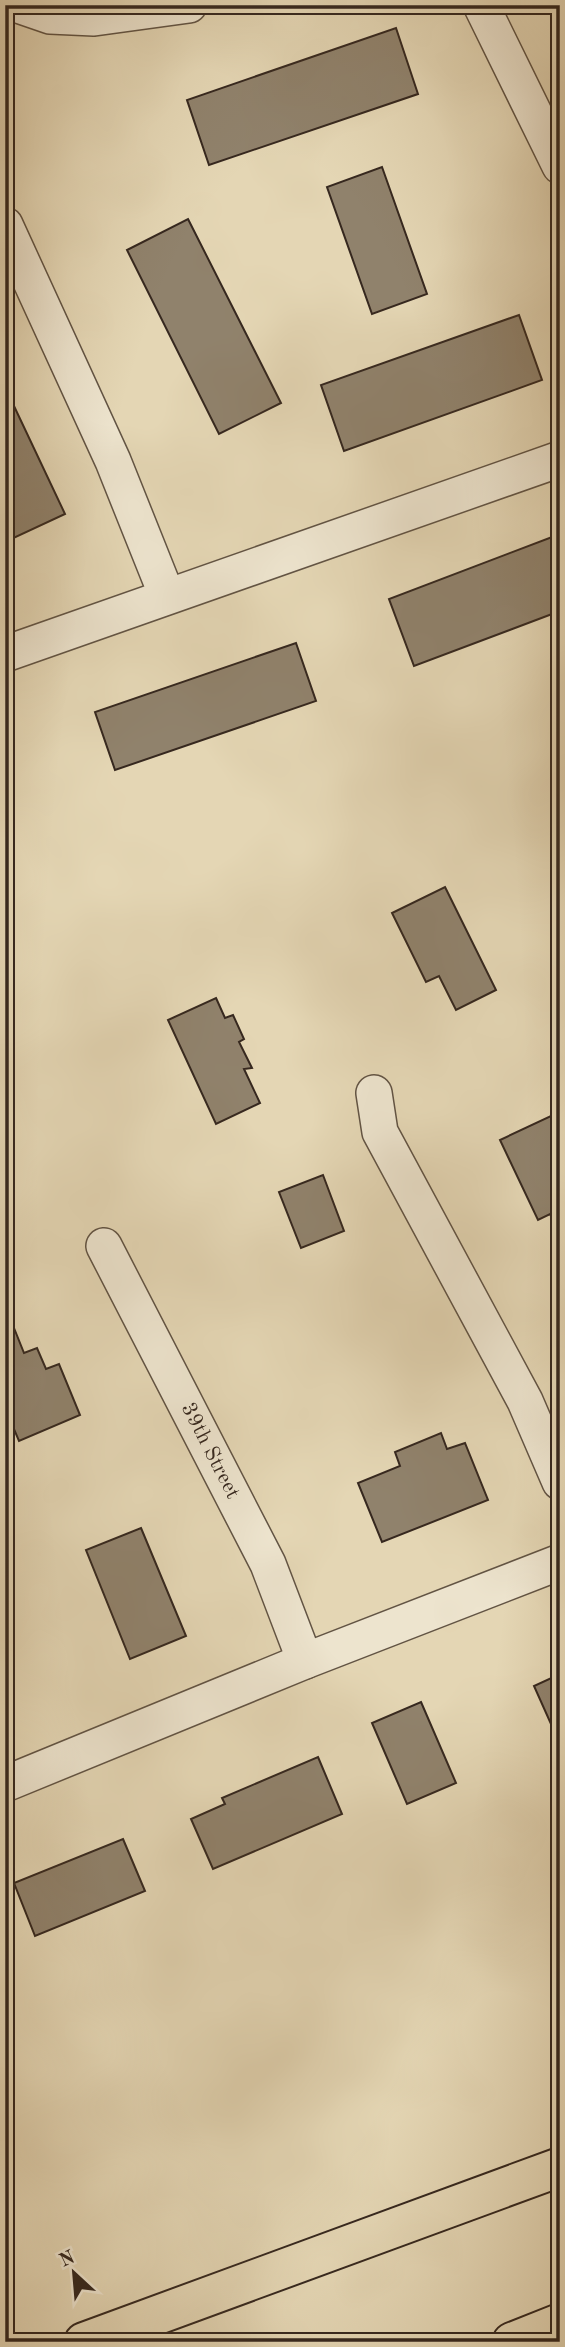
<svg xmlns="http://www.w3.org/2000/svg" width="565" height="2347" font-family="'Old Standard TT',serif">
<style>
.building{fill:#90826c;stroke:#36281f;stroke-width:2}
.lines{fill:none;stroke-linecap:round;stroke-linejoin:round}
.minor-casing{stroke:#625444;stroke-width:38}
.highway-casing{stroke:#36281f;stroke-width:42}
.minor{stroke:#ede4ce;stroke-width:35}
.highway{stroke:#e4d6b4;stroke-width:38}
.labels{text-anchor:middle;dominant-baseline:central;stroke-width:7;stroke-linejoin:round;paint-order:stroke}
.street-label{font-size:21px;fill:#36281f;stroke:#ede4ce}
</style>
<rect width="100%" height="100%" fill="#e4d6b4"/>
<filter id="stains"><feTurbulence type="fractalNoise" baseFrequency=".00286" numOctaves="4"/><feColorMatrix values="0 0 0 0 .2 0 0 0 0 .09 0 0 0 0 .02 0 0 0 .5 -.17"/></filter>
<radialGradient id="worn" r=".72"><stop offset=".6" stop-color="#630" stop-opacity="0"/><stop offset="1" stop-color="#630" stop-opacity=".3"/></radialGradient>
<g class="building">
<path d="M396 28 418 94 209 165 187 100Z"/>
<path d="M382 167 427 294 372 314 327 187Z"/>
<path d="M188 219 281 403 219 434 127 250Z"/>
<path d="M519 315 542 380 344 451 321 385Z"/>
<path d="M5 387 65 514 5 542Z"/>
<path d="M560 534V611L414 666 389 599Z"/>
<path d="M296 643 316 701 115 770 95 712Z"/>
<path d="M445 887 496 990 456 1010 439 976 426 982 392 913Z"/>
<path d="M216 998 225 1018 233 1015 244 1039 239 1042 252 1068 244 1069 260 1103 216 1124 168 1020Z"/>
<path d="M553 1115 560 1129V1235L550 1214 538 1220 500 1140Z"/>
<path d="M323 1175 344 1231 301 1248 279 1192Z"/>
<path d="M12 1323 24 1353 37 1348 46 1369 59 1364 80 1415 19 1441 5 1408V1326Z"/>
<path d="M441 1433 447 1449 465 1443 488 1500 382 1542 358 1483 400 1466 395 1452Z"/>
<path d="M141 1528 186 1636 130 1659 86 1550Z"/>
<path d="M560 1674V1731L555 1733 534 1686Z"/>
<path d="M421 1702 456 1783 407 1804 372 1723Z"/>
<path d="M318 1757 342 1814 213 1869 191 1819 225 1804 222 1798Z"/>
<path d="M123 1839 145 1891 35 1936 14 1883Z"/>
</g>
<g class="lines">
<defs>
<g id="minor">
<path d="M18 5 50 16 94 18 189 5"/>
<path d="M481 5 560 166"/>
<path d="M5 225 113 461 167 596"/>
<path d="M5 654 560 459"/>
<path d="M374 1093 380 1132 525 1401 560 1482"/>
<path d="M104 1246 268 1564 305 1661"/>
<path d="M5 1784 305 1661 560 1562"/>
</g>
<g id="highway">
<path d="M84 2342 560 2167"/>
<path d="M512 2342 560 2323"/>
</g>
</defs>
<use href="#minor" class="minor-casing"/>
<use href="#highway" class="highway-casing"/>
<use href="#minor" class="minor"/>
<use href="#highway" class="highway"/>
</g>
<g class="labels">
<g class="street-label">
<text transform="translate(210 1451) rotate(63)">39th Street</text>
</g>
</g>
<rect width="565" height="2347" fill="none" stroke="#e4d6b4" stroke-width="28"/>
<rect x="7" y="7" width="551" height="2333" fill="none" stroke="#36281f" stroke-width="3.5"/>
<rect x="14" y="14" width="537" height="2319" fill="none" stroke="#36281f" stroke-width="2"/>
<g transform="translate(74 2273) rotate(334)" stroke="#ede4ce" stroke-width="5" paint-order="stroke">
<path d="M0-5L12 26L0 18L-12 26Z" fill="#36281f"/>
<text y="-10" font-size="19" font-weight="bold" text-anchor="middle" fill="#36281f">N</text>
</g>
<rect width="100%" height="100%" filter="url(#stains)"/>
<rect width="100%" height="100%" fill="url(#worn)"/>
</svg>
